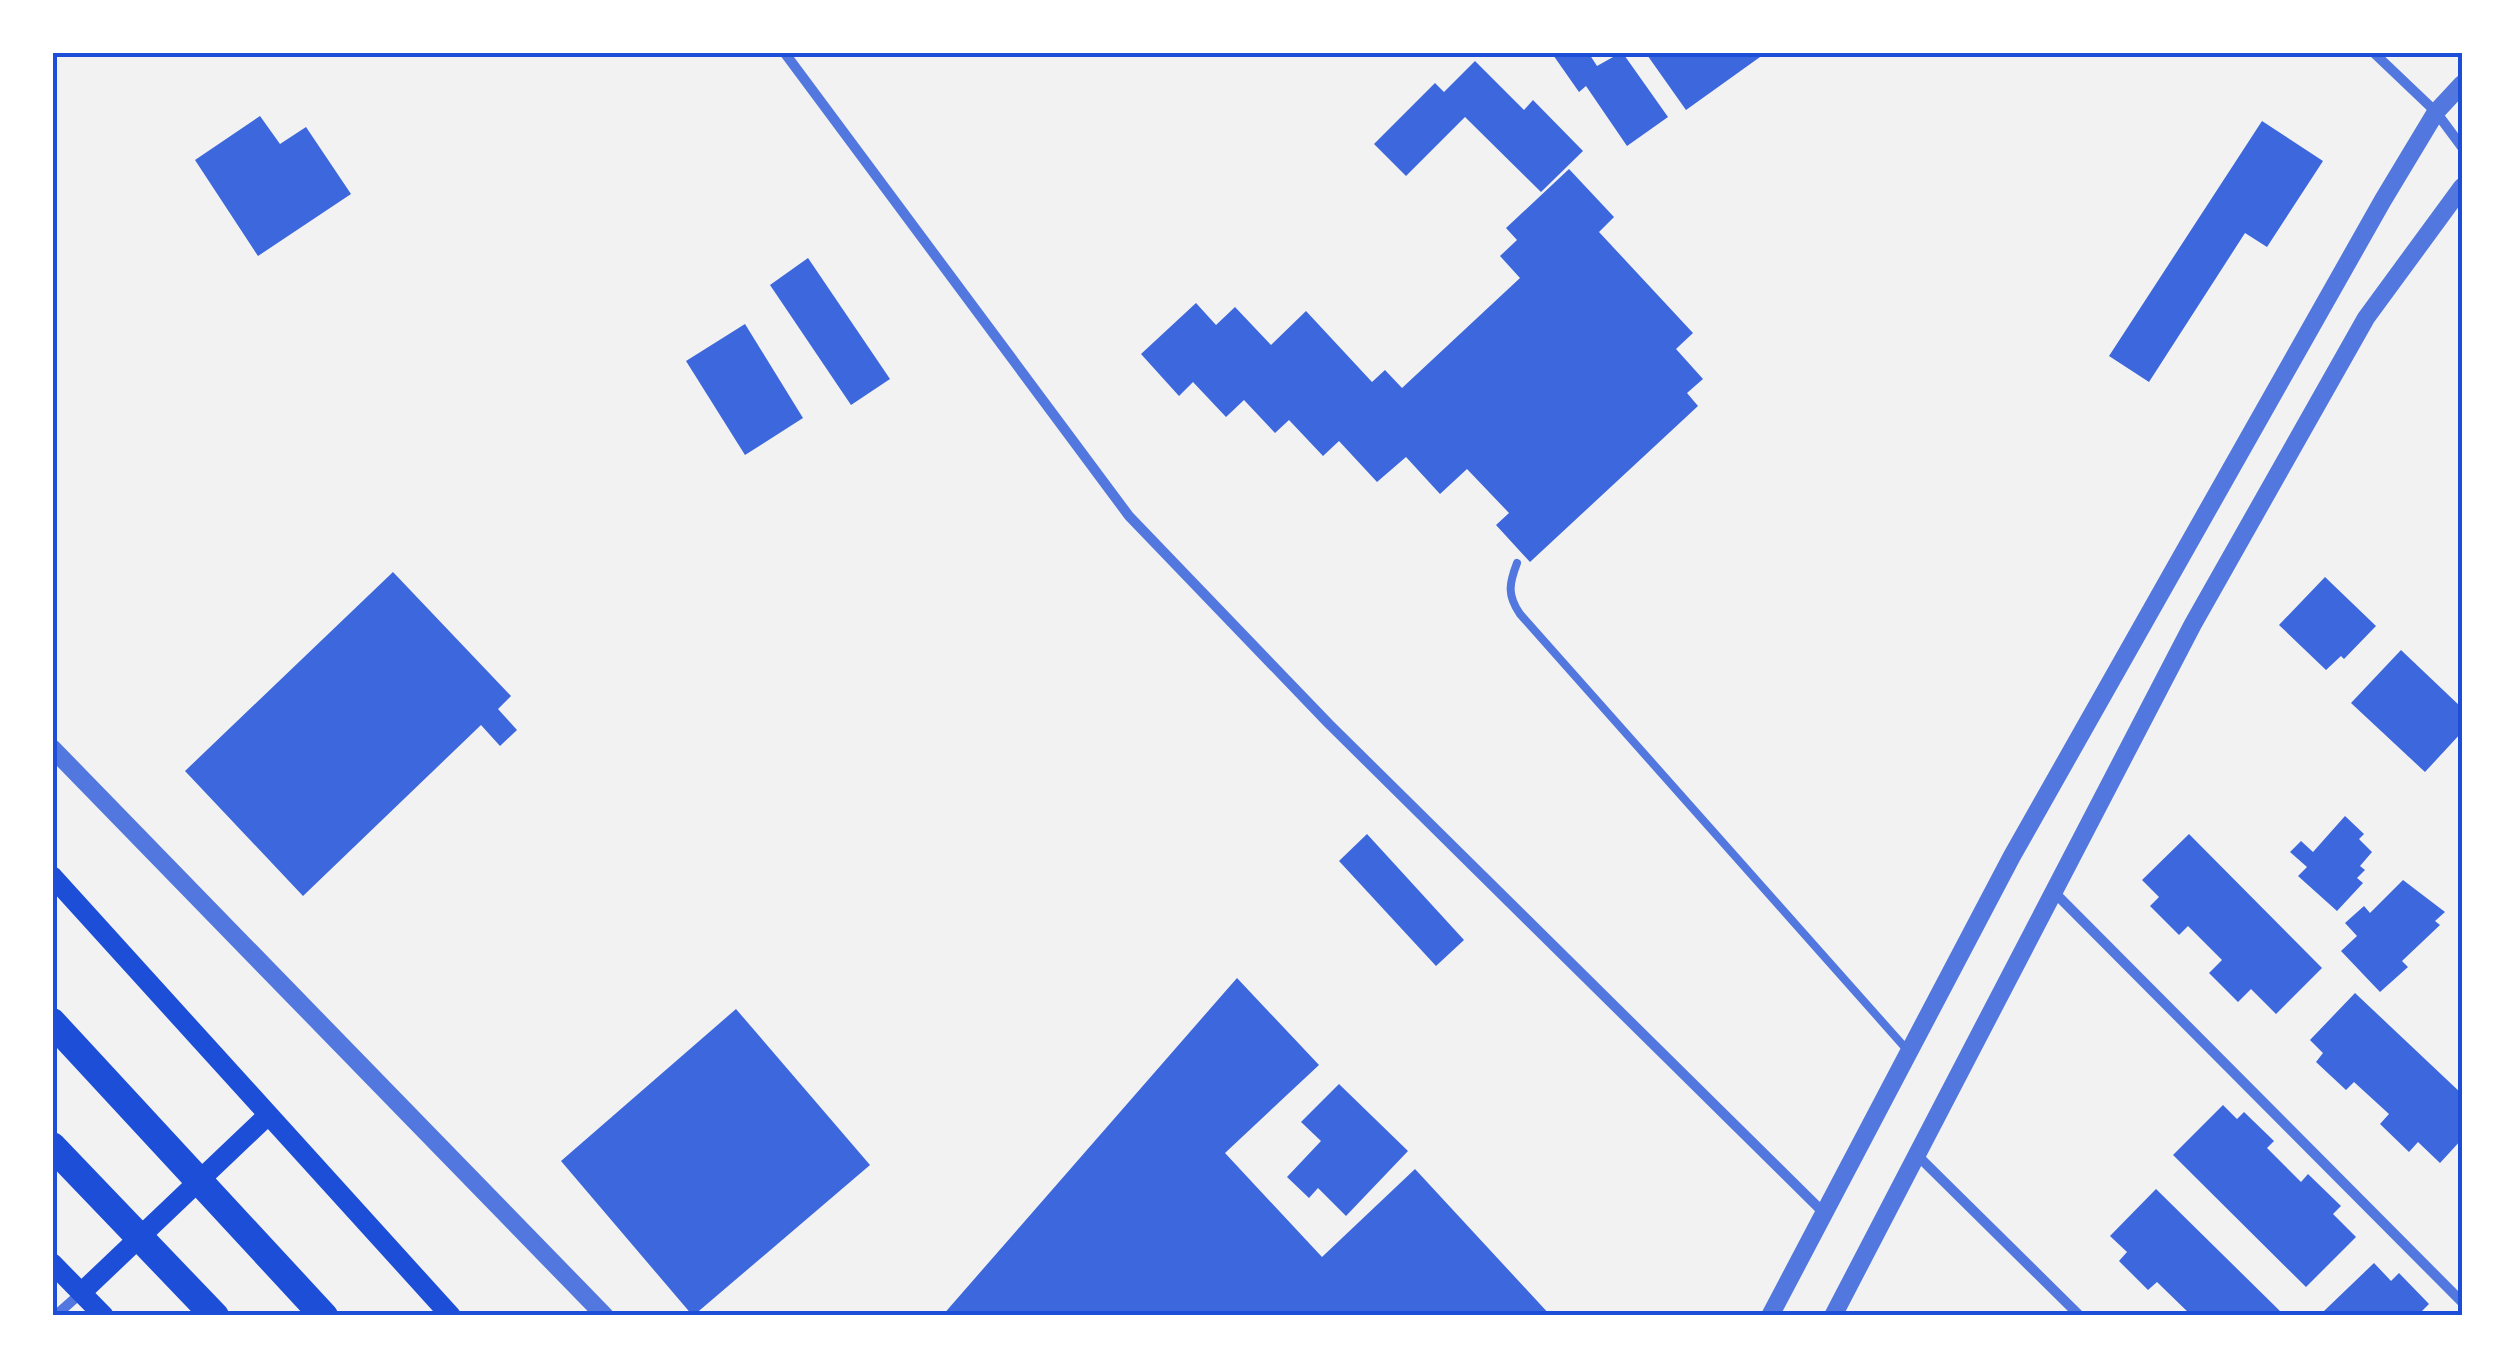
<svg xmlns="http://www.w3.org/2000/svg" width="2515" height="1368" font-family="Cabin,sans-serif">
<style>
.building{fill:#3d67dc}
.lines{fill:none;stroke-linecap:round;stroke-linejoin:round}
.service{stroke:#5277de;stroke-width:8}
.minor{stroke:#5277de;stroke-width:10}
.tertiary{stroke:#5277de;stroke-width:18}
.secondary{stroke:#1d4ed8;stroke-width:20}
.trunk{stroke:#1d4ed8;stroke-width:28}
.neatline{fill:none;stroke:#1d4ed8;stroke-width:4}
</style>
<rect width="100%" height="100%" fill="#f2f2f2"/>
<g class="building">
<path d="M1551 52H1588L1597 66 1622 52 1668 117 1627 146 1586 86 1579 92Z"/>
<path d="M1645 52H1767L1686 110Z"/>
<path d="M1475 61 1524 110 1533 100 1583 151 1541 192 1465 117 1406 176 1374 144 1435 83 1444 92Z"/>
<path d="M260 116 280 144 306 127 351 194 258 256 195 160Z"/>
<path d="M2262 121 2323 161 2267 247 2245 233 2149 382 2109 356Z"/>
<path d="M1569 169 1614 217 1599 232 1693 333 1676 349 1703 379 1687 393 1698 406 1530 562 1496 525 1509 513 1467 469 1440 494 1406 457 1377 482 1339 441 1323 456 1289 420 1275 433 1244 400 1226 417 1193 382 1179 396 1141 354 1196 303 1216 325 1235 307 1271 345 1306 311 1372 382 1385 370 1402 388 1520 278 1500 256 1517 240 1506 228Z"/>
<path d="M808 258 890 379 851 405 770 285Z"/>
<path d="M745 324 803 418 745 455 686 361Z"/>
<path d="M393 572 511 696 498 709 517 730 500 746 481 725 303 896 185 771Z"/>
<path d="M2325 577 2376 626 2344 659 2341 656 2326 670 2279 625Z"/>
<path d="M2401 650 2462 708V732L2425 772 2351 703Z"/>
<path d="M2345 816 2364 834 2359 839 2372 852 2360 866 2365 870 2357 878 2363 883 2337 911 2298 876 2307 867 2290 852 2301 841 2313 852Z"/>
<path d="M1367 834 1464 940 1436 966 1339 861Z"/>
<path d="M2189 834 2322 968 2276 1014 2251 989 2238 1002 2209 973 2222 960 2188 926 2179 935 2150 906 2159 897 2142 880Z"/>
<path d="M2403 880 2445 912 2435 921 2440 925 2402 961 2408 967 2380 992 2341 951 2357 936 2345 923 2364 906 2370 913Z"/>
<path d="M1237 978 1319 1065 1225 1153 1322 1257 1415 1169 1551 1316H942Z"/>
<path d="M2355 993 2462 1094V1139L2440 1163 2418 1142 2409 1152 2380 1124 2389 1114 2354 1082 2346 1090 2316 1062 2323 1053 2310 1040Z"/>
<path d="M736 1009 870 1165 693 1316 561 1161Z"/>
<path d="M1339 1084 1408 1151 1346 1216 1318 1188 1309 1198 1287 1177 1321 1141 1301 1122Z"/>
<path d="M2223 1105 2237 1119 2244 1112 2274 1141 2267 1148 2301 1182 2308 1174 2341 1206 2333 1214 2356 1237 2306 1287 2173 1155Z"/>
<path d="M2156 1189 2282 1313 2280 1316H2192L2157 1282 2148 1290 2119 1261 2127 1252 2110 1236Z"/>
<path d="M2374 1263 2391 1281 2399 1273 2429 1304 2421 1312 2424 1316H2329L2324 1311Z"/>
</g>
<g class="lines">
<path class="service" d="M1517 563C1509 584 1507 595 1520 614L1909 1052"/>
<g class="minor">
<path d="M784 52 1129 516 1329 724 1826 1215"/>
<path d="M2373 52 2436 112 2462 147"/>
<path d="M2054 892 2462 1302"/>
<path d="M1917 1155 2080 1316"/>
<path d="M55 1316 81 1293"/>
</g>
<g class="tertiary">
<path d="M52 748 605 1316"/>
<path d="M1770 1316 2012 856 2383 200 2436 112 2462 84"/>
<path d="M1833 1316 2193 624 2366 318 2462 187"/>
</g>
<g class="secondary">
<path d="M52 876 451 1316"/>
<path d="M52 1263 104 1316"/>
<path d="M82 1292 266 1117"/>
</g>
<g class="trunk">
<path d="M52 1022 324 1316"/>
<path d="M52 1146 215 1316"/>
</g>
</g>
<rect width="2515" height="1368" fill="none" stroke="#ffffff" stroke-width="110"/>
<rect x="55" y="55" width="2405" height="1258" class="neatline"/>
</svg>
